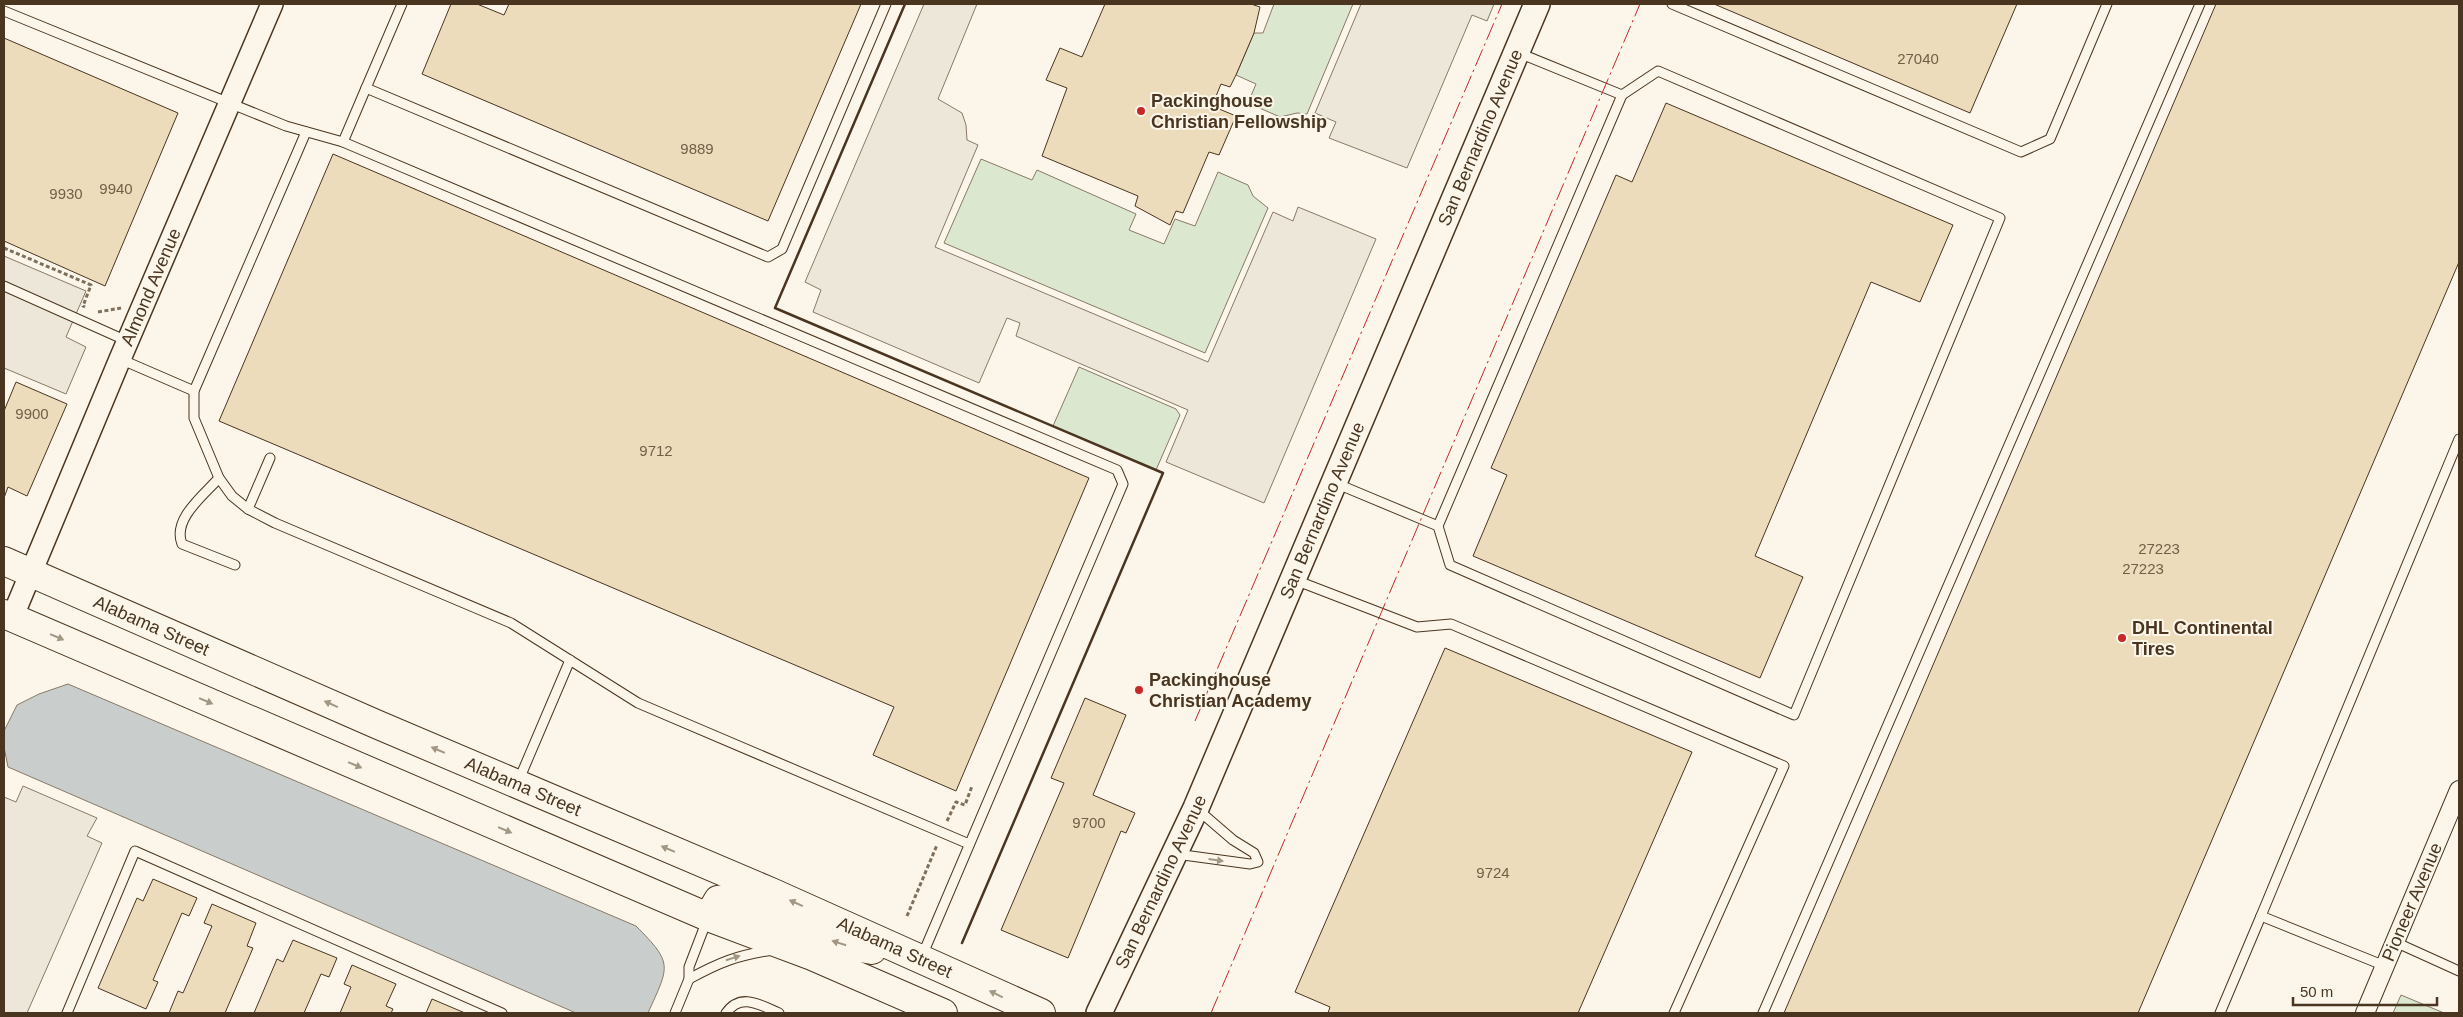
<svg xmlns="http://www.w3.org/2000/svg" width="2463" height="1017" font-family="Arial,sans-serif">
<style>
.green{fill:#dce7d0;stroke:#887966}
.parking{fill:#ede7d9;stroke:#887966}
.water{fill:#c9cecd;stroke:#887966}
.building{fill:#ecdcbc;stroke:#4a3520}
.lines{fill:none;stroke-linecap:round;stroke-linejoin:round}
.service-casing{stroke:#4a3520;stroke-width:11}
.minor-casing{stroke:#4a3520;stroke-width:20}
.tertiary-casing{stroke:#4a3520;stroke-width:24}
.secondary-casing{stroke:#4a3520;stroke-width:28}
.primary-casing{stroke:#4a3520;stroke-width:30}
.path{stroke:#7f6f5c;stroke-width:3;stroke-dasharray:4 2.5;stroke-linecap:butt}
.service{stroke:#fbf6e9;stroke-width:9}
.minor{stroke:#fbf6e9;stroke-width:18}
.tertiary{stroke:#fbf6e9;stroke-width:21}
.secondary{stroke:#fbf6e9;stroke-width:25}
.primary{stroke:#fbf6e9;stroke-width:28}
.wall{stroke:#4a3520;stroke-width:2.5}
.power{stroke:#c62828;stroke-width:1;stroke-dasharray:18 4 2.5 4;stroke-linecap:butt}
.oneway{fill:#a29684}
.poi-dot{fill:#c62828;stroke:#fbf6e9;stroke-width:2}
.labels{text-anchor:middle;dominant-baseline:central;stroke-width:4;stroke-linejoin:round;paint-order:stroke}
.number-label{font-size:15px;fill:#725f47}
.poi-label{font-size:18px;font-weight:bold;fill:#4a3520;stroke:#fbf6e9;text-anchor:start}
.street-label{font-size:18px;fill:#4a3520;stroke:#fbf6e9}
</style>
<rect width="100%" height="100%" fill="#fbf6e9"/>
<g class="green">
<path d="M1274 4H1353L1307 114 1297 113 1280 117 1248 103 1256 84 1236 75 1254 33H1263Z"/>
<path d="M981 159 1032 180 1037 170 1136 214 1129 230 1164 244 1175 219 1195 226 1218 172 1248 185 1253 196 1268 208 1205 353 944 243Z"/>
<path d="M1079 367 1176 409 1180 415 1156 470 1053 426Z"/>
<path d="M2401 995 2444 1013H2393Z"/>
</g>
<g class="parking">
<path d="M924 4H977L938 99 962 113 966 125 967 140 978 145 935 247 1208 362 1273 212 1293 221 1298 207 1376 239 1264 503 1166 462 1188 410 1016 336 1020 323 1007 318 979 383 813 312 821 290 805 282Z"/>
<path d="M1361 4H1494L1487 21 1472 15 1407 168 1329 138 1336 122 1315 113Z"/>
<path d="M4 256 86 291 66 337 86 347 66 394 4 368Z"/>
<path d="M23 786 97 818 87 836 102 843 27 1013H4V797L16 802Z"/>
</g>
<path class="water" d="M68 684 636 926C674 964 669 966 648 1013H576L8 767 4 747V731L17 705 39 694Z"/>
<g class="building">
<path d="M451 4H477L504 15 509 4H861L768 221 422 74Z"/>
<path d="M1105 4H1251L1260 7 1254 33 1236 75 1230 87 1221 84 1212 106 1236 116 1219 155 1209 152 1183 213 1176 211 1170 225 1135 206 1138 196 1042 156 1067 88 1046 80 1060 48 1082 57Z"/>
<path d="M1714 4H2017L1970 113Z"/>
<path d="M2216 4H2459V262L2138 1013H1784Z"/>
<path d="M4 38 178 113 105 286 4 241Z"/>
<path d="M1666 103 1953 225 1920 302 1871 282 1755 556 1803 577 1760 678 1473 556 1507 475 1491 468 1616 175 1632 182Z"/>
<path d="M333 154 1089 478 956 791 873 755 894 707 219 421Z"/>
<path d="M16 382 67 404 27 496 8 487 4 498V411Z"/>
<path d="M1445 648 1692 752 1578 1013H1328L1330 1007 1295 992Z"/>
<path d="M1085 698 1126 715 1093 795 1135 813 1126 833 1121 831 1068 958 1001 930 1064 783 1051 778Z"/>
<path d="M153 879 197 898 189 916 182 913 153 980 158 982 146 1009 98 988 137 898 143 901Z"/>
<path d="M212 904 256 923 247 946 253 948 225 1013H169L178 991 183 993 212 926 204 923Z"/>
<path d="M293 940 337 958 329 977 321 974 304 1013H254L277 959 283 962Z"/>
<path d="M352 965 396 984 386 1006 393 1009 391 1013H340L351 987 344 984Z"/>
<path d="M432 999 465 1013H426Z"/>
</g>
<g class="lines">
<defs>
<g id="service">
<path d="M1672 4 2021 152 2050 139 2107 4"/>
<path d="M4 11 286 126 343 142 366 88 768 257 782 249 886 4"/>
<path d="M366 88 402 4"/>
<path d="M306 132 194 391V418L219 478 232 496 248 509 275 523 511 623 638 703 969 844"/>
<path d="M343 142 1117 470 1123 484 922 956"/>
<path d="M4 286 127 341"/>
<path d="M120 359 194 391"/>
<path d="M219 478C204 495 172 519 182 544L235 565"/>
<path d="M1335 483 1438 526 1450 565 1794 715 2000 218 1658 71 1622 95 1519 53"/>
<path d="M248 509 270 458"/>
<path d="M1438 526 1622 95"/>
<path d="M1295 580 1417 627 1451 624 1784 766 1674 1013"/>
<path d="M518 782 570 660"/>
<path d="M1176 854 1250 864 1258 862 1254 853 1233 840 1197 809"/>
<path d="M2395 942 2459 971"/>
<path d="M2385 966 2261 916 2459 439"/>
<path d="M689 979C720 962 738 955 773 950"/>
<path d="M67 1013 135 851 502 1013"/>
<path d="M675 1013 689 979V967L707 920"/>
<path d="M726 1013C741 992 760 1005 779 1013"/>
<path d="M1763 1013 2200 4"/>
<path d="M2220 1013 2261 916"/>
</g>
<path id="minor" d="M2365 1013 2459 790"/>
<g id="tertiary">
<path id="s1" d="M12 618 120 359 272 4"/>
</g>
<g id="secondary">
<path id="s2" d="M1099 1013 1196 808 1537 4"/>
</g>
<g id="primary">
<path id="s3" d="M4 561 376 724 771 892 1041 1013"/>
<path d="M4 614 708 917 812 956 943 1013"/>
<path d="M708 917 718 900 726 899C775 914 820 942 872 950"/>
</g>
</defs>
<use href="#service" class="service-casing"/>
<use href="#minor" class="minor-casing"/>
<use href="#tertiary" class="tertiary-casing"/>
<use href="#secondary" class="secondary-casing"/>
<use href="#primary" class="primary-casing"/>
<g class="path">
<path d="M4 248 91 285 83 306 85 307"/>
<path d="M98 312 121 308"/>
<path d="M947 821 956 802 965 805 972 786"/>
<path d="M907 916 937 845"/>
</g>
<use href="#service" class="service"/>
<use href="#minor" class="minor"/>
<use href="#tertiary" class="tertiary"/>
<use href="#secondary" class="secondary"/>
<use href="#primary" class="primary"/>
<path class="wall" d="M905 4 775 308 1163 473 962 943"/>
<g class="power">
<path d="M1195 721 1502 4"/>
<path d="M1211 1013 1640 4"/>
</g>
</g>
<defs><path id="oneway-solid" d="M-6-.8H1V-3.2L6.5 0L1 3.2V.8H-6Z" transform="scale(1.25)"/></defs>
<g class="oneway">
<use href="#oneway-solid" transform="translate(57 637) rotate(23)"/>
<use href="#oneway-solid" transform="translate(206 701) rotate(23)"/>
<use href="#oneway-solid" transform="translate(331 704) rotate(-156)"/>
<use href="#oneway-solid" transform="translate(438 750) rotate(-157)"/>
<use href="#oneway-solid" transform="translate(355 765) rotate(23)"/>
<use href="#oneway-solid" transform="translate(505 830) rotate(23)"/>
<use href="#oneway-solid" transform="translate(668 849) rotate(-157)"/>
<use href="#oneway-solid" transform="translate(1216 860) rotate(8)"/>
<use href="#oneway-solid" transform="translate(796 903) rotate(-156)"/>
<use href="#oneway-solid" transform="translate(839 943) rotate(-162)"/>
<use href="#oneway-solid" transform="translate(733 958) rotate(-18)"/>
<use href="#oneway-solid" transform="translate(996 994) rotate(-154)"/>
</g>
<g class="poi-dot">
<circle cx="1141" cy="111" r="5"/>
<circle cx="2122" cy="638" r="5"/>
<circle cx="1139" cy="690" r="5"/>
</g>
<g class="labels">
<g class="number-label">
<text x="1918" y="58">27040</text>
<text x="697" y="148">9889</text>
<text x="116" y="188">9940</text>
<text x="66" y="193">9930</text>
<text x="32" y="413">9900</text>
<text x="656" y="450">9712</text>
<text x="2159" y="548">27223</text>
<text x="2143" y="568">27223</text>
<text x="1089" y="822">9700</text>
<text x="1493" y="872">9724</text>
</g>
<g class="poi-label">
<text x="1151" y="101">Packinghouse<tspan x="1151" dy="21">Christian Fellowship</tspan></text>
<text x="2132" y="628">DHL Continental<tspan x="2132" dy="21">Tires</tspan></text>
<text x="1149" y="680">Packinghouse<tspan x="1149" dy="21">Christian Academy</tspan></text>
</g>
<g class="street-label">
<text stroke="none"><textPath href="#s2" startOffset="955">San Bernardino Avenue</textPath></text>
<text stroke="none"><textPath href="#s1" startOffset="359">Almond Avenue</textPath></text>
<text stroke="none"><textPath href="#s2" startOffset="550">San Bernardino Avenue</textPath></text>
<text stroke="none"><textPath href="#s3" startOffset="161">Alabama Street</textPath></text>
<text stroke="none"><textPath href="#s3" startOffset="566">Alabama Street</textPath></text>
<text stroke="none"><textPath href="#s2" startOffset="145">San Bernardino Avenue</textPath></text>
<text transform="translate(2412 902) rotate(-67)">Pioneer Avenue</text>
<text stroke="none"><textPath href="#s3" startOffset="971">Alabama Street</textPath></text>
</g>
</g>
<rect width="2463" height="1017" fill="none" stroke="#4a3520" stroke-width="10"/>
<path d="M2293 997v8h144v-8" fill="none" stroke="#4a3520" stroke-width="2.5"/>
<text x="2300" y="997" font-size="15" fill="#4a3520" stroke="#fbf6e9" stroke-width="4" paint-order="stroke">50 m</text>
</svg>
